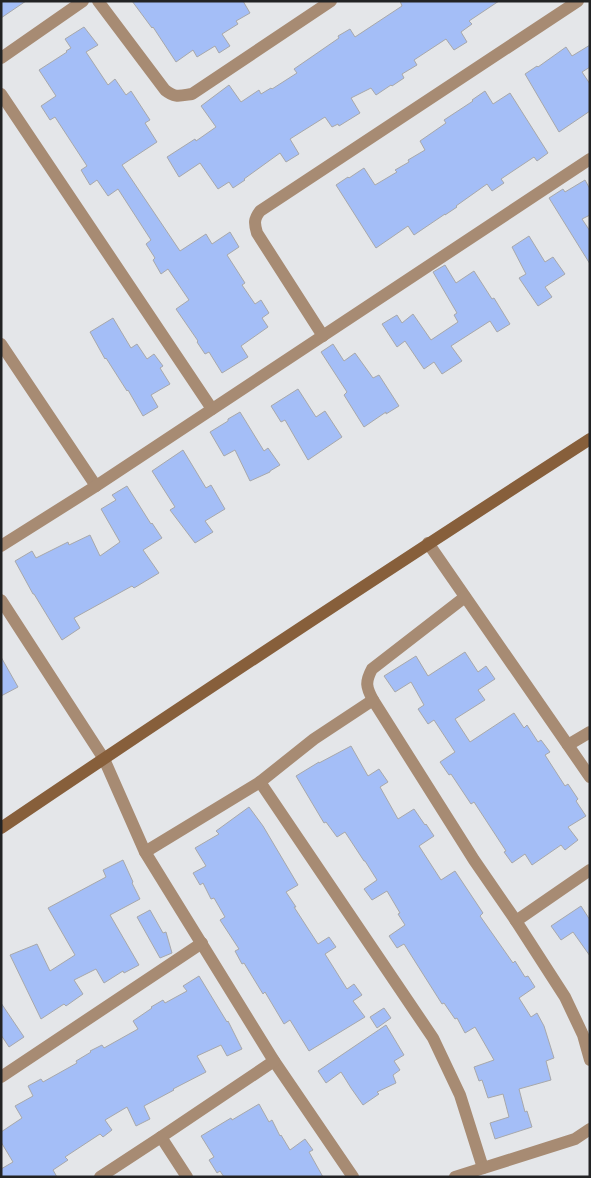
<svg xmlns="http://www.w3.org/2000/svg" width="591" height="1178" font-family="Rubik,sans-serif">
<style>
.building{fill:#a4bef7;stroke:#a7a8ab}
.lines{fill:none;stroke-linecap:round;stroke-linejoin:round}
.street{stroke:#a78b73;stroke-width:12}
.secondary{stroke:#875f3b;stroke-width:12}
</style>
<rect width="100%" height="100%" fill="#e4e6e9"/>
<g class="building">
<path d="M1 1H26L1 18Z"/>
<path d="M132 1H243L250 13 236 21 238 24 222 34 230 46 219 53 215 46 197 57 193 50 176 62 153 27 152 28Z"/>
<path d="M400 1H499L469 21 472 24 461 32 467 42 454 50 446 39 414 60 417 65 402 74 404 78 392 86 391 85 376 95 371 88 351 98 360 113 339 126 338 124 332 127 325 117 290 139 299 154 286 162 280 153 244 179 245 180 233 188 229 182 218 189 200 163 179 177 167 157 195 139 196 141 216 127 201 106 229 85 241 102 259 90 261 94 271 88 272 89 297 73 294 69 339 38 338 36 350 29 355 37 402 6Z"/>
<path d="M84 27 98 45 86 52 108 85 115 79 126 95 131 91 150 120 145 123 157 142 122 165 180 251 206 234 212 244 230 232 239 247 227 255 245 283 242 285 255 304 261 300 269 313 262 318 268 327 241 346 248 357 222 373 209 352 205 354 197 342 198 341 176 309 189 300 168 269 161 274 153 260 155 258 146 244 151 240 118 189 108 196 97 180 90 185 81 170 87 166 55 117 50 120 41 106 56 96 39 70 67 52 66 51 71 48 65 39Z"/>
<path d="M590 45V67L582 72 590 84V111L559 132 525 74 537 66 538 67 566 47 572 56Z"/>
<path d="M485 91 493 104 510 93 548 153 537 161 534 157 501 179 504 183 492 191 487 184 456 206 457 207 445 215V214L414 235 408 226 376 248 336 185 348 177 349 178 364 168 375 185 397 172 395 170 409 162 408 160 425 150 420 141 446 123 444 120 473 101 472 100Z"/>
<path d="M585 180 590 189V215L582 219 590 231V264L549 198 563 189 565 192Z"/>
<path d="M529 236 545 262 553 257 565 274 545 287 552 297 538 306 519 278 526 274 512 247Z"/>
<path d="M445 265 456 283 474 271 492 299 494 298 510 324 497 332 490 321 451 346 462 361 442 374 434 362 424 369 405 341 397 347 382 324 397 315 402 323 413 314 431 340 458 322 454 315 457 313 433 272Z"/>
<path d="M113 318 131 348 137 344 147 359 154 354 163 366 160 368 170 384 151 395 158 407 143 416 128 390 127 391 106 358 105 359 90 332Z"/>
<path d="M333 344 344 361 355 353 373 378 379 375 399 406 386 414V412L364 427 344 395 347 392 321 352Z"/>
<path d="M298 389 316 417 325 411 342 437 308 460 285 420 281 422 271 406Z"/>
<path d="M240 412 264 451 268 448 280 465 270 471V472L250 481 235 450 224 456 210 432 228 421V419Z"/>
<path d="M183 450 206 488 211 485 225 509 205 521 213 532 195 543 170 510 175 507 152 471Z"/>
<path d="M127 486 151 524 152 523 162 538 143 550 159 573 134 588 132 586 74 618 80 628 62 640 34 594H33L15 561 32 551 36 558 68 542 69 545 90 535 100 556 120 542 101 509 116 500 112 495Z"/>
<path d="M465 652 478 672 486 666 495 679 478 690 485 700 455 719 470 742 514 713 524 728 527 725 538 742 541 740 550 752 545 755 565 786 568 784 578 799 576 801 586 816 568 827 578 840 565 850 561 845 532 865 525 854 512 863 504 852 506 851 474 802 471 804 451 774 449 775 440 762 455 752 434 720 428 724 418 709 424 705 411 682 395 692 384 676 416 656 428 676Z"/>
<path d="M1 657 18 687 1 696Z"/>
<path d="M351 746 368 776 379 769 388 782 380 787 398 819 414 809 425 825 426 824 434 836 419 846 441 880 455 871 483 913 480 916 513 963 515 961 525 977 528 976 535 987 519 998 531 1017 537 1013 544 1026 554 1058 546 1061 551 1080 519 1089 525 1112 527 1111 532 1127 495 1139 490 1123 509 1117 503 1094 488 1098 482 1080 479 1081 474 1067 494 1060 475 1027 465 1033 457 1018 455 1019 444 1003 442 1004 404 944 397 948 389 936 405 925 398 914 400 913 387 891 372 900 364 889 377 880 365 861H364L345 832 337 837 326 822 324 823 296 776 319 762V763Z"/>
<path d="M249 807 263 826 298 885 286 892 296 907H294L318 944 329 937 336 947 325 954 347 989 354 984 362 995 353 1001 365 1017 309 1051 290 1020 284 1024 265 992 263 994 244 963 242 964 235 951 239 949 220 920 225 917 214 898 211 899 203 883 200 885 193 873 206 866 195 848 219 834 216 831Z"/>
<path d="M123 860 133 882 132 883 140 899 110 915 139 965 124 973 123 971 104 983 96 969 74 980 83 994 66 1006 64 1004 41 1019 10 955 37 944 50 971 75 955 48 908 106 877 103 870Z"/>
<path d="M581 906 590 920V956L573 932 561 940 551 926Z"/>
<path d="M150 910 163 933 166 932 172 953 160 958 137 917Z"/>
<path d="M199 976 227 1022 228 1021 242 1049 227 1056 221 1045 197 1056 206 1072 173 1089 174 1090 144 1106 150 1119 136 1126 127 1107 105 1120 112 1130 103 1137 100 1134 65 1157 68 1160 53 1170 57 1177H1V1169L13 1162 1 1142V1132L22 1118 15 1106 33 1096 28 1086 41 1079 43 1082 77 1063 76 1061 91 1052 90 1051 102 1045 104 1048 138 1029 133 1021 152 1008 151 1007 163 1000 165 1003 187 991 183 986Z"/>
<path d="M1 1003 24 1037 9 1047 1 1035Z"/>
<path d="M384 1008 391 1018 377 1028 370 1017Z"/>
<path d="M386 1025 404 1055 394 1061 400 1070 393 1075 396 1083 377 1092 379 1094 363 1105 351 1088 341 1072 326 1083 318 1071Z"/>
<path d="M259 1104 269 1122 272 1120 280 1136 281 1135 290 1150 305 1139 313 1150 309 1152 323 1177H224L220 1171 217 1173 209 1160 214 1157 201 1136 231 1118 232 1120Z"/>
</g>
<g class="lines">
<g class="street">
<path d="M98 1 165 90C175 98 179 96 192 94L331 1"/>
<path d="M1 58 83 1"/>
<path d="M1 94 212 409"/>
<path d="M323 336 257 233C254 223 254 219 260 211L578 1"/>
<path d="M1 344 96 486"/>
<path d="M428 543 590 777"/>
<path d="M1 546 96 486 590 159"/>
<path d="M465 597 372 669C365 682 366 687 373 700L474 860 516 921 565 997 583 1035 590 1060"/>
<path d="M1 600 104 759 145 852 274 1061 353 1177"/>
<path d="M568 745 590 732"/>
<path d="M260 782 433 1038 460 1095 483 1168"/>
<path d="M145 852 260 782 314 739 373 700"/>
<path d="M516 921 590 870"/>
<path d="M1 1077 202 943"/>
<path d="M161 1137 187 1177"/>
<path d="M100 1177 161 1137 274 1061"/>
<path d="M455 1177 575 1139 590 1129"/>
</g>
<path class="secondary" d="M1 828C196 696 392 567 590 439"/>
</g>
<rect width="591" height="1178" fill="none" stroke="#222324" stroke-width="5"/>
</svg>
